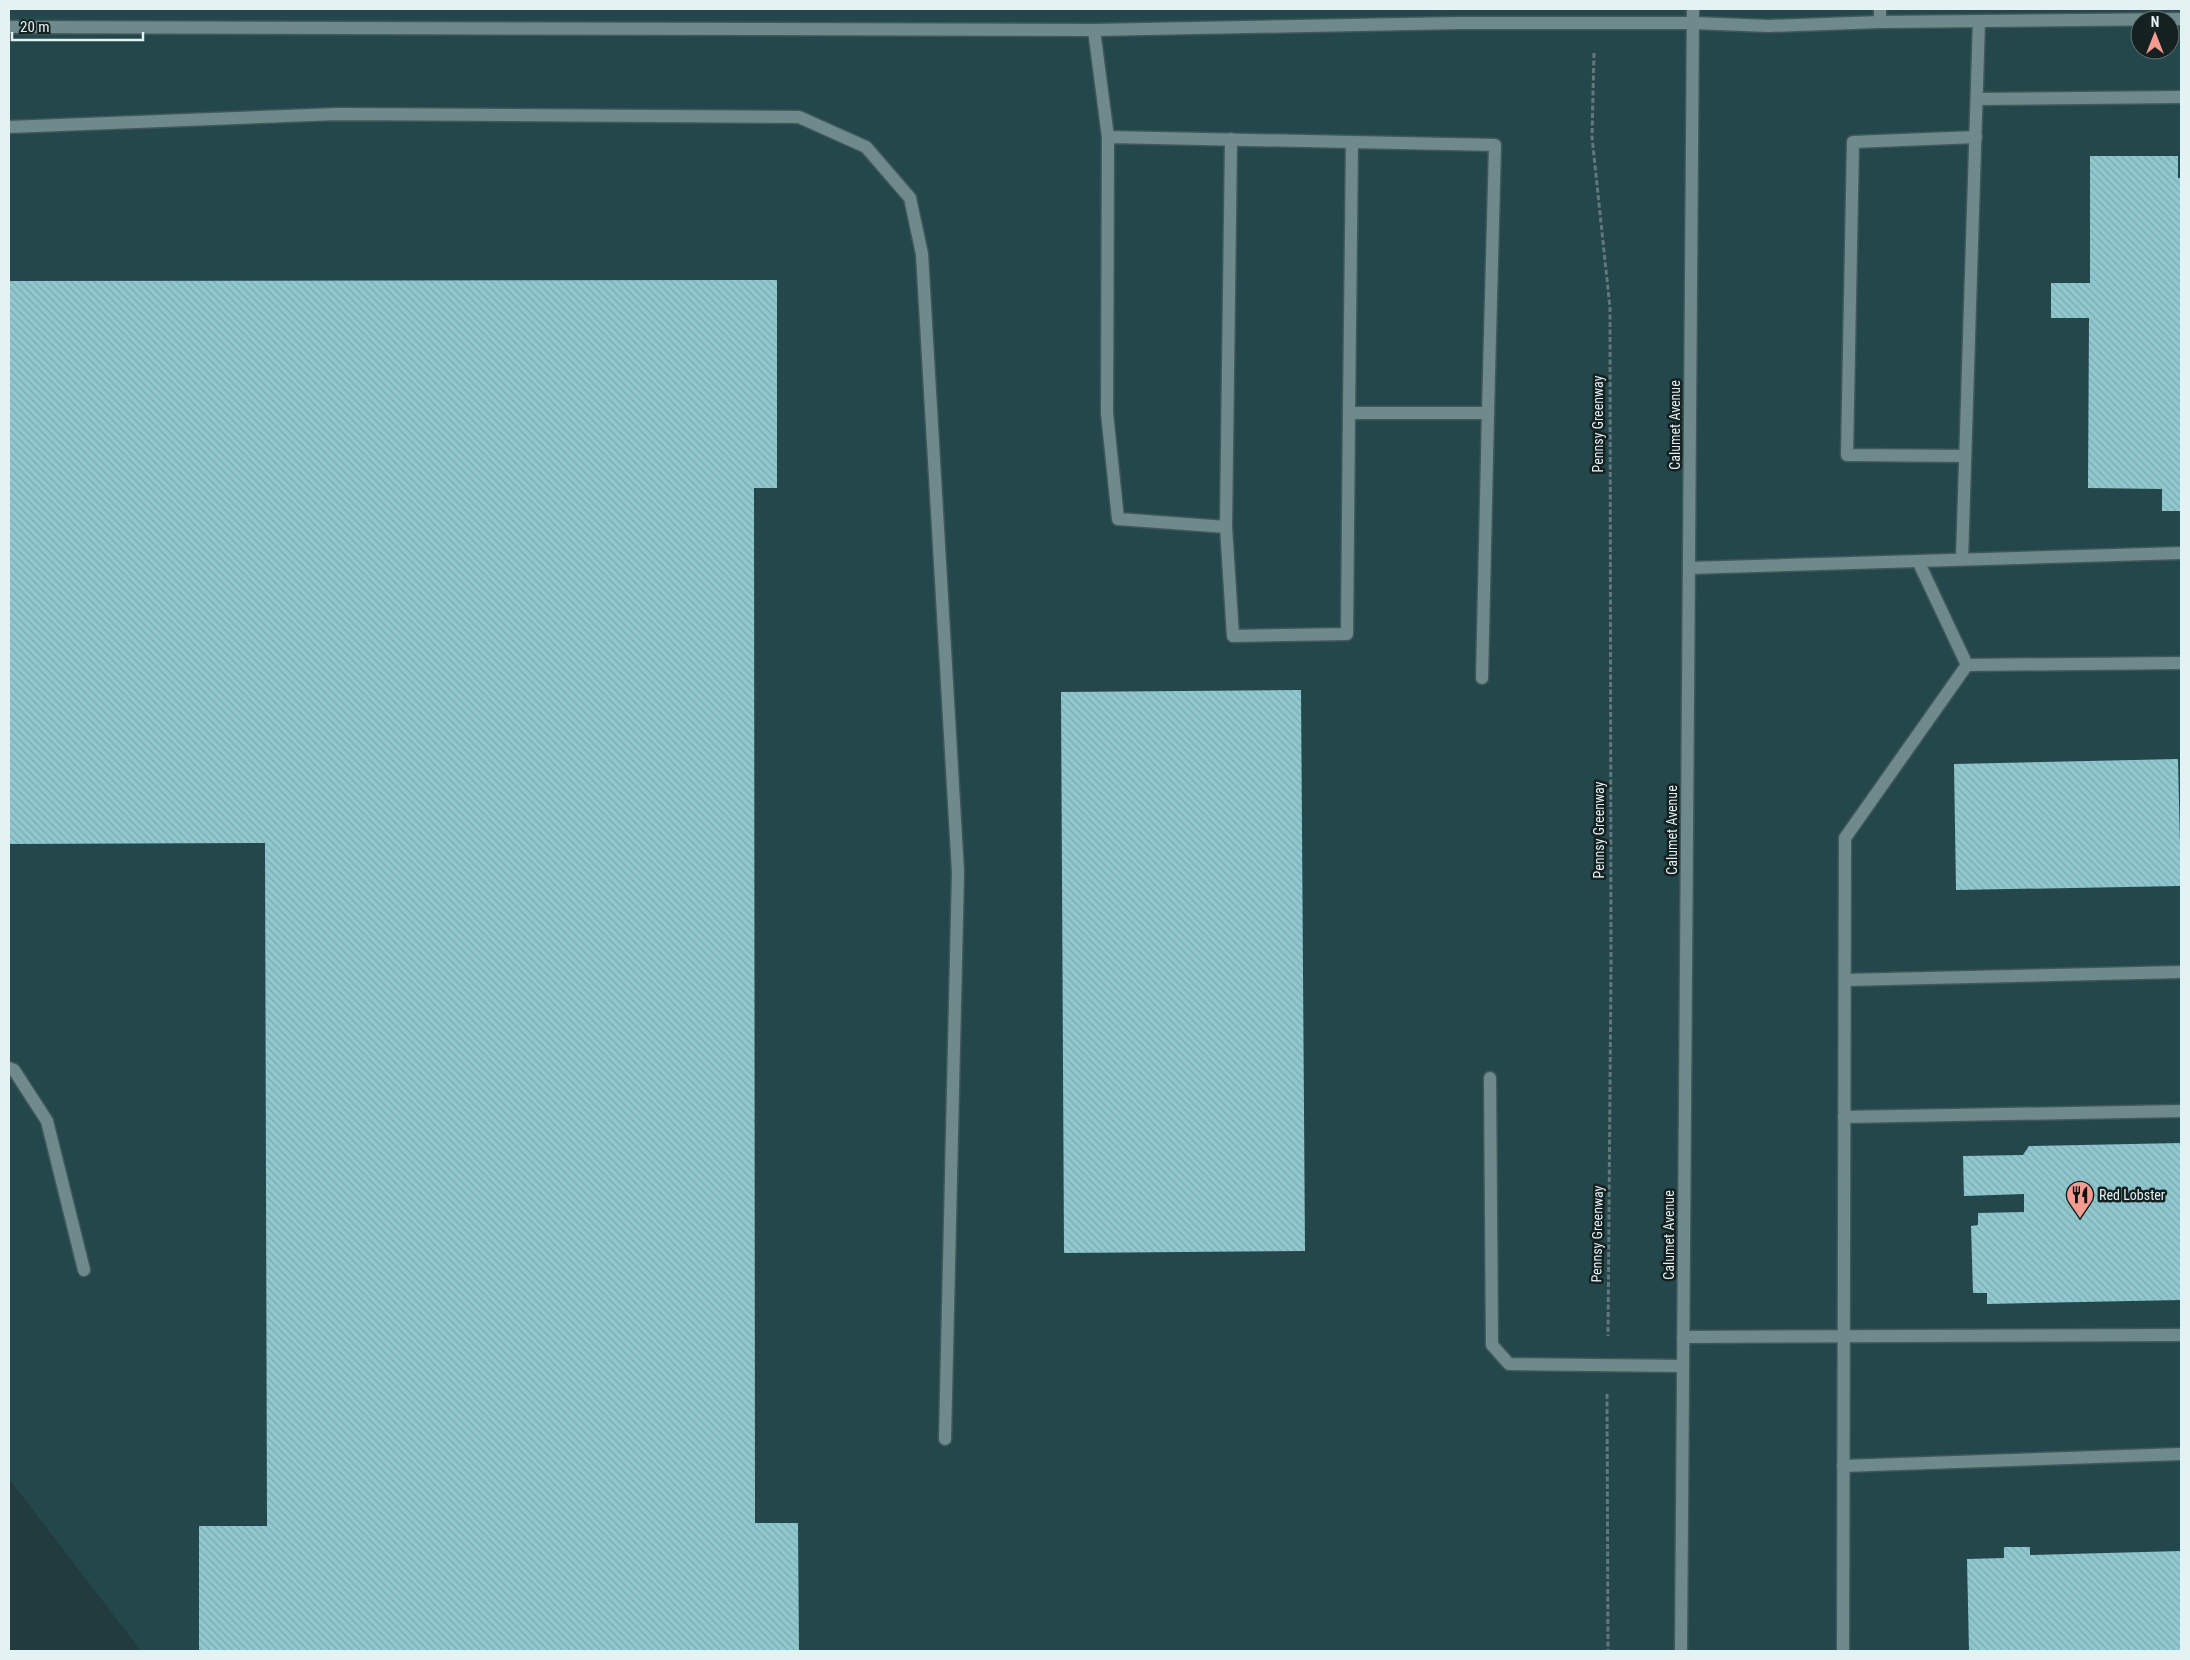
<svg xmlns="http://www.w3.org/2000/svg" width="2190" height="1660" font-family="'Roboto Condensed',sans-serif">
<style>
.built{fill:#24474b;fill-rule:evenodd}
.building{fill:url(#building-back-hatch)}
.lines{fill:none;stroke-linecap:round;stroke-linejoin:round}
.service-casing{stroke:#41585b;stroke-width:15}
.secondary-casing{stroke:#41585b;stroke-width:15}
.path{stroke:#62787a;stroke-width:3;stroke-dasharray:5 2.5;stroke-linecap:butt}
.service{stroke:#6e8a8d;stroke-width:12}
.secondary{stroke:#6e8a8d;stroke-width:12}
.labels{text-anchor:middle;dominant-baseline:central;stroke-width:5;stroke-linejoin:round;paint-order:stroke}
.street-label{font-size:14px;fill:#e3f2f3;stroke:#152021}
.poi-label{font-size:14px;fill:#e3f2f3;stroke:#152021;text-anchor:start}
</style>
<defs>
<pattern id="building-back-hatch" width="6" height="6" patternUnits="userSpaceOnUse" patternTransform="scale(1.25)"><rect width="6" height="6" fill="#90c8cf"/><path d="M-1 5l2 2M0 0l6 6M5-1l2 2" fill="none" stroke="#7da8ae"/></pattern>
</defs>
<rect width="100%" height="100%" fill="#213b3e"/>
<path class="built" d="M9 9H2181V1651H141L9 1479ZM2140 20H2170V50H2140Z"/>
<g class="building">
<path d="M2090 156H2178V178H2181V511H2162V489L2088 488 2089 318H2051V283H2090Z"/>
<path d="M777 280V488H754L755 1523H798L799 1651H199V1526H267L265 843 9 844V281Z"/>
<path d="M1301 690 1305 1251 1064 1253 1061 692Z"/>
<path d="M2178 759 2181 886 1956 890 1954 764Z"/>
<path d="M2181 1143V1300L1987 1304V1293H1973L1971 1226 1978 1225V1213L2024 1212V1194L1964 1196 1963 1156 2023 1155 2029 1146Z"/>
<path d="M2004 1547H2030V1555L2181 1551V1651H1969L1967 1559 2004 1558Z"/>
</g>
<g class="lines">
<defs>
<g id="service">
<path d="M1880 22V9"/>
<path d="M9 27 1094 30 1459 23H1693L1769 26 1880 22 2181 19"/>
<path d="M1094 30 1108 137 1495 145 1488 413H1349L1347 634 1233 636 1226 527 1118 519 1107 413 1108 137"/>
<path d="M1977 99 2181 97"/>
<path d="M9 127 337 114 799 117 866 147 910 198 922 254 958 872 945 1439"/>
<path d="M1349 413 1352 142"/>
<path d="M1965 456 1847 455 1853 142 1976 137"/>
<path d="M1226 527 1231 139"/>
<path d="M1962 559 1979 21"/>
<path d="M1689 568 2181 553"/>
<path d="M1967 665 2181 663"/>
<path d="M1482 678 1488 413"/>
<path d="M1845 980 2181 972"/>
<path d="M9 1068 14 1070 47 1121 84 1270"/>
<path d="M1490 1078 1492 1345 1509 1364 1683 1366"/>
<path d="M1844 1117 2181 1111"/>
<path d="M1683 1337 2181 1335"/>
<path d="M1843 1466 2181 1454"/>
<path d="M1843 1651 1845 838 1967 665 1918 561"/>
</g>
<path id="secondary" d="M1681 1651 1693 9"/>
</defs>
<use href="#service" class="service-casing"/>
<use href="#secondary" class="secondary-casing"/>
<g class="path">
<path d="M1594 53 1592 137 1610 308 1611 966 1608 1336"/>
<path d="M1607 1394 1608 1651"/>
</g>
<use href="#service" class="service"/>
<use href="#secondary" class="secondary"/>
</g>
<defs>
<symbol id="restaurant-pin" viewBox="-11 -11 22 30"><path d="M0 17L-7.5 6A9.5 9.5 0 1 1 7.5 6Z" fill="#f59c90" stroke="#152021"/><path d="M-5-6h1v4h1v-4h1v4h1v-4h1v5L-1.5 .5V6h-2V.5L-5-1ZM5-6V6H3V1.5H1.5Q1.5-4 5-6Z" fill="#111"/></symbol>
</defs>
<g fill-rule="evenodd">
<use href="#restaurant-pin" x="2064" y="1179" width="32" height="43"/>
</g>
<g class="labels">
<g class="street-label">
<text transform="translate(1598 424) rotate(-90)">Pennsy Greenway</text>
<text transform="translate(1675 425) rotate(-90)">Calumet Avenue</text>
<text transform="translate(1599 830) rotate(-90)">Pennsy Greenway</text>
<text transform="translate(1672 830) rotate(-90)">Calumet Avenue</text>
<text transform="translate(1597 1234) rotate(-89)">Pennsy Greenway</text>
<text transform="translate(1669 1235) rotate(-90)">Calumet Avenue</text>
</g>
<g class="poi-label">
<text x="2099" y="1195">Red Lobster</text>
</g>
</g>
<rect width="2190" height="1660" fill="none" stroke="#e3f2f3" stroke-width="20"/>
<g transform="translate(2155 35)"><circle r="24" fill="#152021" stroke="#677475"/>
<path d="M0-4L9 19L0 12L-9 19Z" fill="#f59c90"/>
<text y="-8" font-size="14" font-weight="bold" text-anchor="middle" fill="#e3f2f3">N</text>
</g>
<path d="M12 32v8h131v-8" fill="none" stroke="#e3f2f3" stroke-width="2.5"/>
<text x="20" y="32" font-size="15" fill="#e3f2f3" stroke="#152021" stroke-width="4" paint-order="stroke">20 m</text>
</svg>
